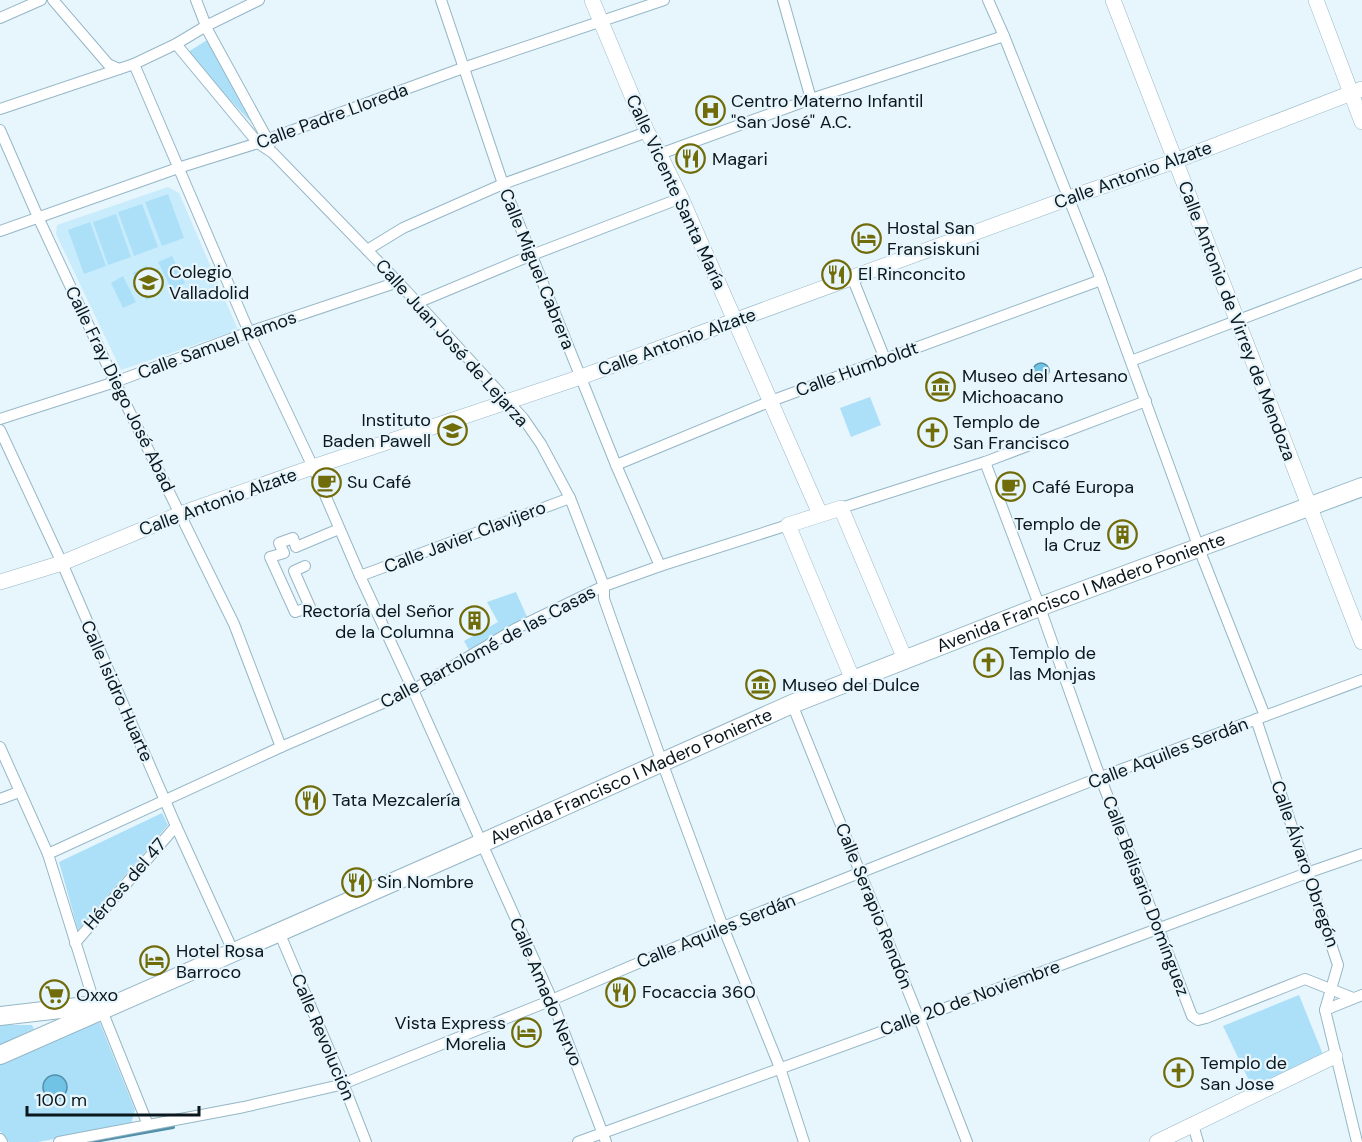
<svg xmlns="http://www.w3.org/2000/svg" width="1362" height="1142" font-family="'DM Sans',sans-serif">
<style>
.built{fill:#c8ecfc}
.green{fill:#ace0f8}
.water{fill:#71c3e5;stroke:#528fa9;stroke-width:1.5}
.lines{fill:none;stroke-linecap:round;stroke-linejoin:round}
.stream{stroke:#528fa9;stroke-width:4}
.street-casing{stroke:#95b7c7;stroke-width:12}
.secondary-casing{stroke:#95b7c7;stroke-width:16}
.primary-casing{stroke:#95b7c7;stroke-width:20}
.street{stroke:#fff;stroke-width:10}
.secondary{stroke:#fff;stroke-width:15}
.primary{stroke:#fff;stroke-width:18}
.labels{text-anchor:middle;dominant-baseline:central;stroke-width:4.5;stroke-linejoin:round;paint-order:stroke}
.poi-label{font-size:18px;fill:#0a171d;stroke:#e7f5fc;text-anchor:start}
.street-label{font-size:18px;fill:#0a171d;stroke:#e7f5fc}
</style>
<rect width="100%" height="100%" fill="#e7f5fc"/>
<path class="built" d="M168 187 179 193 238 330 121 370 56 234 57 225Z"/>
<g class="green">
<path d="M207 40 253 124 188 56V52Z"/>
<path d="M168 194 184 238 162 246 145 202Z"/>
<path d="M142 204 158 247 134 256 118 212Z"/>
<path d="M116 214 131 257 108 265 93 222Z"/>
<path d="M90 222 106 266 84 274 68 230Z"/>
<path d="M172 256 185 283 172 290 158 262Z"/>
<path d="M147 266 160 294 146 300 133 273Z"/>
<path d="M123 276 136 302 123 308 111 283Z"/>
<path d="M870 397 881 425 851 437 840 408Z"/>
<path d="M516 592 528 619 469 650 464 641 498 622 487 602Z"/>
<path d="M162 813 168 825 78 930 59 862Z"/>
<path d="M1299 995 1324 1057 1253 1089 1223 1026Z"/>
<path d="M99 1021 135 1110 131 1124 38 1142H9L0 1131V1065Z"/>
<path d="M0 1025H32L34 1029 0 1045Z"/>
</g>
<g class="water">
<circle cx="1041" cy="371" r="8"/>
<circle cx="55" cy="1087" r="12"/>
</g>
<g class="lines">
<path class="stream" d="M89 1142 173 1127"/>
<defs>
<g id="street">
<path d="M53 0 102 57 108 64 119 69"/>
<path d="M196 0 208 31 270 144"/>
<path d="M441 0 503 184 616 465 660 566"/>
<path d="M783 0 811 99"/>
<path d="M988 0 1004 36 1098 272 1203 559 1265 716"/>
<path d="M0 18 41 0"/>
<path d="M176 44 258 143 273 153 398 282 523 418 541 444 570 498 604 586V599L659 754 723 927 780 1068 804 1142"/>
<path d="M134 64 249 332 313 467 360 576 413 690 549 993 606 1142"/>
<path d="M0 109 134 64 176 44 206 26 259 0"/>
<path d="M0 130 38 217 115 382 234 624 281 747"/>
<path d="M660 154 811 99 1004 36"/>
<path d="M0 231 178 168 258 143 463 68 664 0"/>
<path d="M367 250 403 228 503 184 647 132"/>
<path d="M852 277 885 359"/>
<path d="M417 303 532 255 681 198"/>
<path d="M1131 361 1362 273"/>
<path d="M0 419 115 382 249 332 398 282"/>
<path d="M0 430 62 563 176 826 234 953"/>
<path d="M985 462 1038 602 1096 766 1192 1016 1198 1020 1206 1018 1305 979 1353 998"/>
<path d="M616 465 771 401 1101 280"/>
<path d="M841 508 985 462 1146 401"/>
<path d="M305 566 294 571 310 607 295 612 270 557 284 553 279 543 293 538 296 547 339 529"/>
<path d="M360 576 570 498"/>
<path d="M792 704 919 1018 967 1142"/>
<path d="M1256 719 1338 965 1325 1010 1357 1142"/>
<path d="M0 747 48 854 95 1005 101 1012 105 1018 148 1125"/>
<path d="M0 799 19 792"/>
<path d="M48 854 281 747 413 690 515 629 604 586 660 566 788 525"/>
<path d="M279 932 339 1073 366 1142"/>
<path d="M75 943 176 826"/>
<path d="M1325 1010 1362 995"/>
<path d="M1193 1125 1198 1142"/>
<path d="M0 1139 2 1142"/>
<path d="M59 1142 244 1107 340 1085 542 1004 723 927 1101 777 1362 680"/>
<path d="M578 1142 919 1018 1307 873 1362 854"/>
</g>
<g id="secondary">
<path d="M592 0 647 132 655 145 681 198 820 514"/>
<path d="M1113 0 1362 642"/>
<path d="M1316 0 1362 122"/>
<path d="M0 582 62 563 180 514 313 467 581 377 1069 198 1175 161 1362 89"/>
<path d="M853 680 788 525 841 508 905 659"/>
<path d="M1157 1142 1335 1056"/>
</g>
<g id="primary">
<path d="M0 1016 95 1005 106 1007"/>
<path id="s1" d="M0 1055 482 843 792 704 1039 607 1362 487"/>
</g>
</defs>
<use href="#street" class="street-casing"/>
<use href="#secondary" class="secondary-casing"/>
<use href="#primary" class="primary-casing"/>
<use href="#street" class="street"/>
<use href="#secondary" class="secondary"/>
<use href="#primary" class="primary"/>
</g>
<defs>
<symbol id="hospital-ring" viewBox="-11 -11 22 22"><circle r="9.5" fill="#e7f5fc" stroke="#716c0a" stroke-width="1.5"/><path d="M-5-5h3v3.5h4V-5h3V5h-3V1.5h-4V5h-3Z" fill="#716c0a"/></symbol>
<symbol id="restaurant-ring" viewBox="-11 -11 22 22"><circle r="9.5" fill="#e7f5fc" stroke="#716c0a" stroke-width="1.5"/><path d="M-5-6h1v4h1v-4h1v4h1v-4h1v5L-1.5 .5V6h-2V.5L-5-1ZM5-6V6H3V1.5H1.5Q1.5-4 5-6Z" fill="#716c0a"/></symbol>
<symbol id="hotel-ring" viewBox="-11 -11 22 22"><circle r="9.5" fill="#e7f5fc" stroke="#716c0a" stroke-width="1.5"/><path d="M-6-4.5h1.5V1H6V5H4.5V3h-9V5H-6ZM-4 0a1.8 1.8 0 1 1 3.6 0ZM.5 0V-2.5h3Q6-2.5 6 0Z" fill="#716c0a"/></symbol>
<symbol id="school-ring" viewBox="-11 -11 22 22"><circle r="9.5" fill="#e7f5fc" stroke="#716c0a" stroke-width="1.5"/><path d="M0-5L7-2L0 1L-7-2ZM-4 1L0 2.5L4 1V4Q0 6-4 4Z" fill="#716c0a"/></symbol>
<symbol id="museum-ring" viewBox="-11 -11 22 22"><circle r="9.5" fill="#e7f5fc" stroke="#716c0a" stroke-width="1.5"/><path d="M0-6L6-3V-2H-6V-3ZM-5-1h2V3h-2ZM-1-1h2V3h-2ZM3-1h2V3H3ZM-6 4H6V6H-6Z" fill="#716c0a"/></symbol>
<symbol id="church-ring" viewBox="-11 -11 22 22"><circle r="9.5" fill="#e7f5fc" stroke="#716c0a" stroke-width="1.5"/><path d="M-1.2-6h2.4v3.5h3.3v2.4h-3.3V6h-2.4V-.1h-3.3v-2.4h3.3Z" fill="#716c0a"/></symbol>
<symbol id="cafe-ring" viewBox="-11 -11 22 22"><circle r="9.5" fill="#e7f5fc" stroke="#716c0a" stroke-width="1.5"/><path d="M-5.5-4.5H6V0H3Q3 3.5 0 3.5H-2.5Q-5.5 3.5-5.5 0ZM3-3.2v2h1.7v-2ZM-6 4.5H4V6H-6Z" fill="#716c0a"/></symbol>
<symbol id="building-ring" viewBox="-11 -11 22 22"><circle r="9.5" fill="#e7f5fc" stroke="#716c0a" stroke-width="1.5"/><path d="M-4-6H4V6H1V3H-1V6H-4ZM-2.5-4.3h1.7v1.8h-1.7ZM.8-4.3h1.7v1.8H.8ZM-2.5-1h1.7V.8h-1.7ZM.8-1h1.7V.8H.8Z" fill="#716c0a"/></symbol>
<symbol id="supermarket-ring" viewBox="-11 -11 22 22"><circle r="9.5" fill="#e7f5fc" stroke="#716c0a" stroke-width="1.5"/><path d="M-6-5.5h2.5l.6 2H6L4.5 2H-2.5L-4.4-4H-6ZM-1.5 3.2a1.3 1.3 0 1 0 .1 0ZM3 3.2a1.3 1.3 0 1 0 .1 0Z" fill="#716c0a"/></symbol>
</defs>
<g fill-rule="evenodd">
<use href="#hospital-ring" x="694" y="94" width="33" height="33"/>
<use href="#restaurant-ring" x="674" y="142" width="33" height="33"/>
<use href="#hotel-ring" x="850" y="222" width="33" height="33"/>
<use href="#restaurant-ring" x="820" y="258" width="33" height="33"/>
<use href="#school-ring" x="132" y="266" width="33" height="33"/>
<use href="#museum-ring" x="924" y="370" width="33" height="33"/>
<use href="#school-ring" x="436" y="414" width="33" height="33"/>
<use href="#church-ring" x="916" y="416" width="33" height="33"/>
<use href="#cafe-ring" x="310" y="466" width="33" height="33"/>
<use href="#cafe-ring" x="994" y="470" width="33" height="33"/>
<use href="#building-ring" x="1106" y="518" width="33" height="33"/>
<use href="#building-ring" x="458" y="604" width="33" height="33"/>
<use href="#church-ring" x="972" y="646" width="33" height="33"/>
<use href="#museum-ring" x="744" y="668" width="33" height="33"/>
<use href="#restaurant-ring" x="294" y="784" width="33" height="33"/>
<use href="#restaurant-ring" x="340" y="866" width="33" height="33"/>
<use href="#hotel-ring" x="138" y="944" width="33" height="33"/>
<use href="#restaurant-ring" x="604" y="976" width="33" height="33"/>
<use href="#supermarket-ring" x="38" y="978" width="33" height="33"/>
<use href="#hotel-ring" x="510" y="1016" width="33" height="33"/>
<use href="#church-ring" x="1162" y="1056" width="33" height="33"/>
</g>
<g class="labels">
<g class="poi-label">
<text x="731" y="101">Centro Materno Infantil<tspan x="731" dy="21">"San José" A.C.</tspan></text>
<text x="712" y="159">Magari</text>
<text x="887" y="228">Hostal San<tspan x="887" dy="21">Fransiskuni</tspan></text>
<text x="169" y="272">Colegio<tspan x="169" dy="21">Valladolid</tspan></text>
<text x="858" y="274">El Rinconcito</text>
<text x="962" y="376">Museo del Artesano<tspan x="962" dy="21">Michoacano</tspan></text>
<text x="431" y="420" text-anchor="end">Instituto<tspan x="431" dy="21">Baden Pawell</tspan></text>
<text x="953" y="422">Templo de<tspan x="953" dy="21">San Francisco</tspan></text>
<text x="347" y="482">Su Café</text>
<text x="1032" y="487">Café Europa</text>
<text x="1101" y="524" text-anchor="end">Templo de<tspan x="1101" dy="21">la Cruz</tspan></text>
<text x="454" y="611" text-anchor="end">Rectoría del Señor<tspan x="454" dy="21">de la Columna</tspan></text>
<text x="1009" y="653">Templo de<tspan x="1009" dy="21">las Monjas</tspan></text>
<text x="782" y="685">Museo del Dulce</text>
<text x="332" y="800">Tata Mezcalería</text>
<text x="377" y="882">Sin Nombre</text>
<text x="176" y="951">Hotel Rosa<tspan x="176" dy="21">Barroco</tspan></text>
<text x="642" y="992">Focaccia 360</text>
<text x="76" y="995">Oxxo</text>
<text x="506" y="1023" text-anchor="end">Vista Express<tspan x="506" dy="21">Morelia</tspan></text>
<text x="1200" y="1063">Templo de<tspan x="1200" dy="21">San Jose</tspan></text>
</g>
<g class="street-label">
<text transform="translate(332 116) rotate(-20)">Calle Padre Lloreda</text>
<text transform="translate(1133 175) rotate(-20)">Calle Antonio Alzate</text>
<text transform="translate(676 192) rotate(65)">Calle Vicente Santa María</text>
<text transform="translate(537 269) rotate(68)">Calle Miguel Cabrera</text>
<text transform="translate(1237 321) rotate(69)">Calle Antonio de Virrey de Mendoza</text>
<text transform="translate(677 342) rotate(-20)">Calle Antonio Alzate</text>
<text transform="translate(452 343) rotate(48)">Calle Juan José de Lejarza</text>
<text transform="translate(217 345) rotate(-20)">Calle Samuel Ramos</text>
<text transform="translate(857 369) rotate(-20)">Calle Humboldt</text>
<text transform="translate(120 389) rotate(64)">Calle Fray Diego José Abad</text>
<text transform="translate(218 502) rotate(-20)">Calle Antonio Alzate</text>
<text transform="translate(465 537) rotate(-21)">Calle Javier Clavijero</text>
<text stroke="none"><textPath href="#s1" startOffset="1176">Avenida Francisco I Madero Poniente</textPath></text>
<text transform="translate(488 647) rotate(-28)">Calle Bartolomé de las Casas</text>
<text transform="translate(117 691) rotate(66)">Calle Isidro Huarte</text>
<text transform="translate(1168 753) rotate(-21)">Calle Aquiles Serdán</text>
<text stroke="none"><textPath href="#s1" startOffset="690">Avenida Francisco I Madero Poniente</textPath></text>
<text transform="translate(1305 864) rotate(71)">Calle Álvaro Obregón</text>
<text transform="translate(125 884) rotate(-49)">Héroes del 47</text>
<text transform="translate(1146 896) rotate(69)">Calle Belisario Domínguez</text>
<text transform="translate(874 906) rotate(68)">Calle Serapio Rendón</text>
<text transform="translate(716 931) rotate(-22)">Calle Aquiles Serdán</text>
<text transform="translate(546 992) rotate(67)">Calle Amado Nervo</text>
<text transform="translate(970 998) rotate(-20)">Calle 20 de Noviembre</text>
<text transform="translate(323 1037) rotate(67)">Calle Revolución</text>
</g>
</g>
<path d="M27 1106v9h172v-9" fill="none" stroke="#0a171d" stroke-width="3"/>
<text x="36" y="1106" font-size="18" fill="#0a171d" stroke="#e7f5fc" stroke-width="4.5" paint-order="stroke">100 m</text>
</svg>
